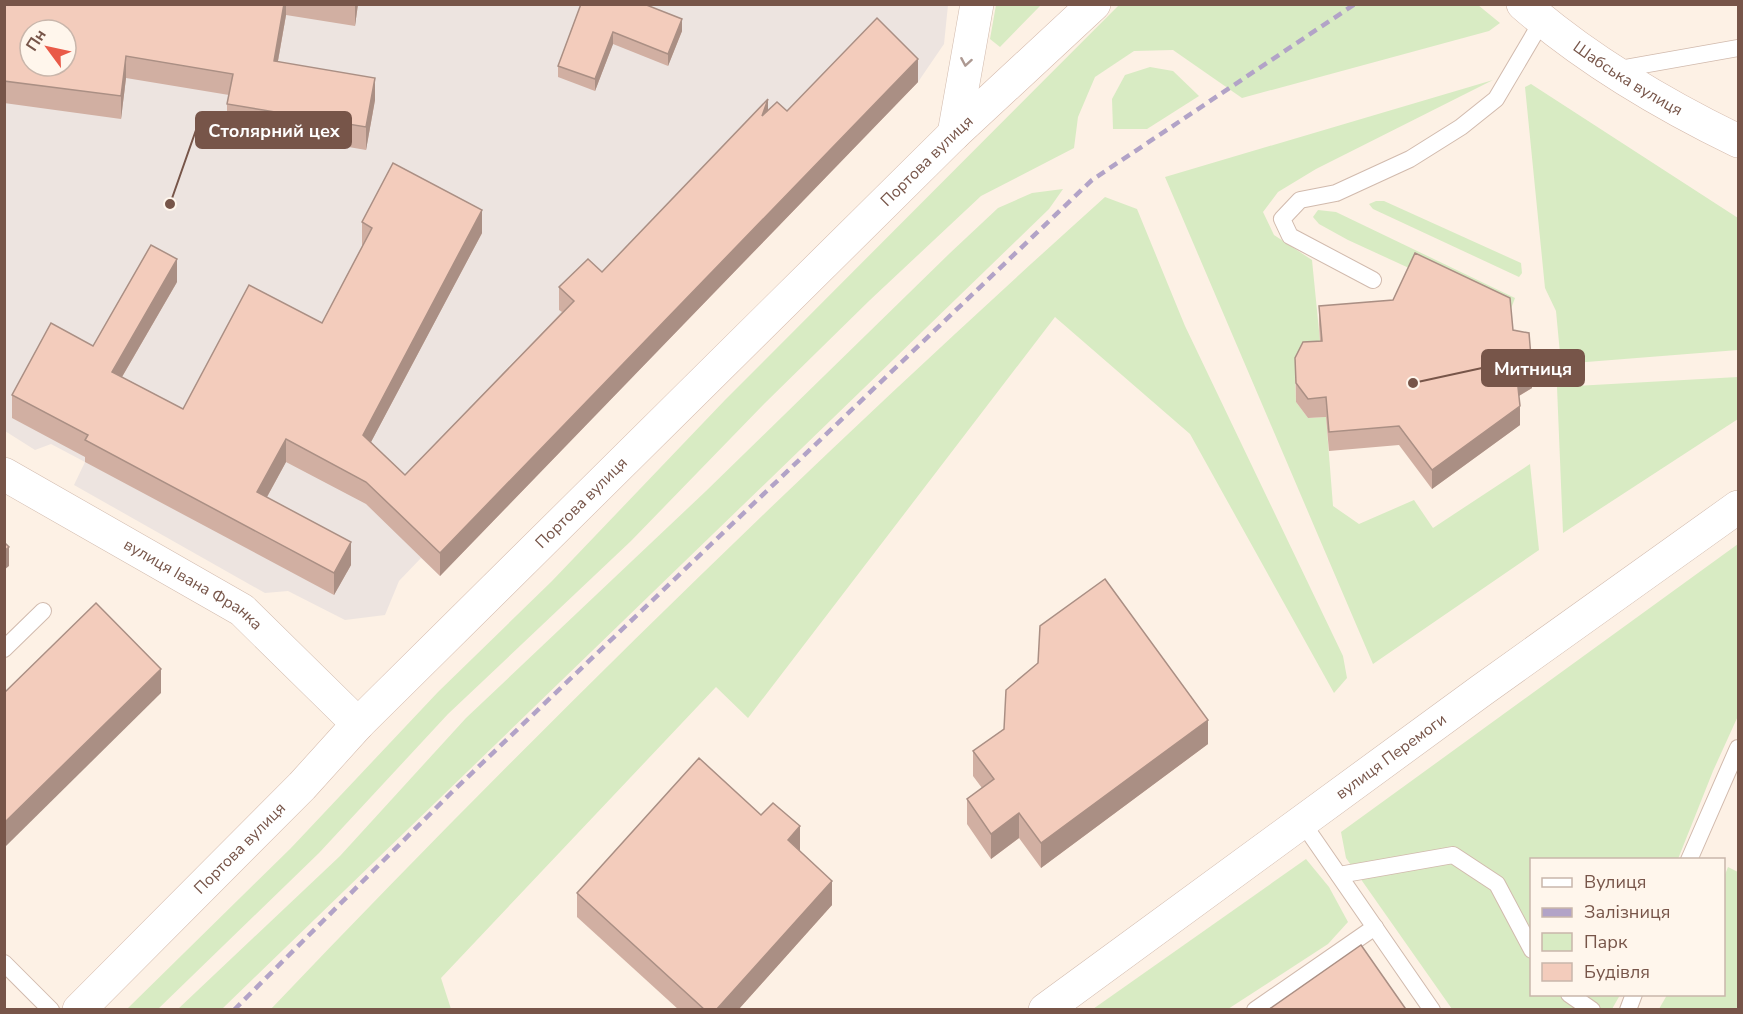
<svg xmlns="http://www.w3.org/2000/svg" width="1743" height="1014" font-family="'Nunito Sans',sans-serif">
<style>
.industrial{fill:#ede4e0;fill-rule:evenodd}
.green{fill:#d8ebc3}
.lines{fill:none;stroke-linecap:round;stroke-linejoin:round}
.lane-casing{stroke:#d1baad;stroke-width:18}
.street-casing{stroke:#d1baad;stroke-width:34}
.secondary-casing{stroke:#d4b9ab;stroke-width:34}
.lane{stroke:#fff;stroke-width:16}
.street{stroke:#fff;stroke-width:33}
.secondary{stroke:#fff;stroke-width:33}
.rail{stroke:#b2a3c7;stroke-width:4.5;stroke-dasharray:9 6;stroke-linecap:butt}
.wall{fill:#d1afa2}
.shaded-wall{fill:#aa8f84}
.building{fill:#f3ccbc;stroke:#aa8f84;stroke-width:1.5;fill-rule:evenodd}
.oneway{stroke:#ad9992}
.labels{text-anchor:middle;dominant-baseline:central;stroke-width:4.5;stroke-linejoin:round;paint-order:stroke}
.street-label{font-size:16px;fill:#775549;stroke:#fff6ec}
.leader{fill:none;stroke:#775549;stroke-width:2}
.callout-dot{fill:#775549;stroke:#fff6ec;stroke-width:2}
.callout{fill:#775549;stroke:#775549;stroke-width:2}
.callout-label{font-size:18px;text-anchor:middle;font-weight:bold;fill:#fff}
</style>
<rect width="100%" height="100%" fill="#fdf1e5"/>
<path class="industrial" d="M5 5H948L944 44 918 82 440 576 421 558 399 581 385 615 345 620 288 591 265 593 74 485 85 462 51 444 35 450 5 431ZM30 30H66V66H30Z"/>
<g class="green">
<path d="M996 5V4L1041 5 1000 47 990 39Z"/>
<path d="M1478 5 1500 23 1489 31 1242 98 1173 50 1134 51 1095 77 1078 117 1074 148 981 196 870 300 765 403 631 541 448 714 319 853 158 1009H127L291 848 438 692 552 581 725 400 1119 5Z"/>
<path d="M1150 67 1173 71 1199 96 1147 129H1113L1112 99 1125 75Z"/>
<path d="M1493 80 1316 169 1278 192 1263 212 1274 235 1312 260 1322 361 1295 378 1296 402 1308 418 1326 417 1333 506 1359 524 1414 500 1433 528 1530 464 1539 550 1373 664 1165 177Z"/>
<path d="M1531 84 1738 218V350L1561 364 1556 311 1545 288 1525 87Z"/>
<path d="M1063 189 1049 209 222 1009H178L340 856 466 718 706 491 950 253 998 208 1032 193Z"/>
<path d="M1105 197 1137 209 1185 326 1343 656 1347 678 1334 693 1190 434 1055 317 748 718 716 687 441 978 451 1009H271C539 728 816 457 1105 197Z"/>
<path d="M1376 201H1384L1521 263 1522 273 1519 277 1373 209 1369 204Z"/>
<path d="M1318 210 1336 212 1515 298 1509 314 1348 240 1319 224 1313 217Z"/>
<path d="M1738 377V419L1563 533 1557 387Z"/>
<path d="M1738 544V716L1713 771 1678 859 1532 860V994L1620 995 1612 1009H1452L1346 858 1341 832Z"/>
<path d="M1306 859 1329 887 1348 922 1328 944 1228 1009H1093Z"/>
<path d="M1728 867 1738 872V1009H1659L1667 995 1724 994V877Z"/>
</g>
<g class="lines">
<defs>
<g id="lane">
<path d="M1614 70 1738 48"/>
<path d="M1373 280 1290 236 1282 219 1300 200 1336 193 1410 159 1461 127 1496 99 1542 21"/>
<path d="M4 649 43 611"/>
<path d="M1302 822 1432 1010"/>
<path d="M1689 860 1738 748"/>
<path d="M1339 875 1453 855 1497 884 1532 950"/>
<path d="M4 963 51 1010"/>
<path d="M1569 994 1592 1010"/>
<path d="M1255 1010 1375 927"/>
<path d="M1628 1010 1634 994"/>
</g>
<g id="street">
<path d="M954 134 977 4"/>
<path id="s1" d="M4 474 242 610 358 724"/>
<path id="s2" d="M1045 1010 1482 690 1738 507"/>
</g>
<g id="secondary">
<path id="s3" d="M1523 4C1586 59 1664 105 1738 141"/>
<path id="s4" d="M79 1010 302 786 358 724 954 134 1094 4"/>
</g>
</defs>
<use href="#lane" class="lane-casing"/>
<use href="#street" class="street-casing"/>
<use href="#secondary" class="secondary-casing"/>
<use href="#lane" class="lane"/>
<use href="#street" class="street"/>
<use href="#secondary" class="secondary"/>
<path class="rail" d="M234 1010 452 792 1092 180 1355 4"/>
</g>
<g class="wall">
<path d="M4 4H358L355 26 286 15 278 61 375 100 366 150 227 126V104L229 95 126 78 121 119 4 103Z"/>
<path d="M581 4 682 31 668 66 613 44 595 91 558 77V66Z"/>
<path d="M918 82 440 576 366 504 286 462 267 497 351 565 334 595 85 462V457L12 418V395L93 346 177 282 122 377 183 409 322 323 363 245H362V222L482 233 371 442 405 475 562 312 559 310V287L602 272 768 110 787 111Z"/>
<path d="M1319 306 1513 330 1532 388 1519 396 1520 425 1432 489 1399 445 1329 451 1326 417 1308 418 1296 402 1295 358 1320 341 1319 325Z"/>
<path d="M1208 744 1041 868 1019 838 991 859 967 824V799L982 788 973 776V751Z"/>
<path d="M800 851 832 905 738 1010H679L577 917V893Z"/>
</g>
<g class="shaded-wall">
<path d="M284 4H286V15L274 83V61Z"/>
<path d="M355 4H358L355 26Z"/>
<path d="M682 19V31L668 66V54Z"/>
<path d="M613 32V44L595 91V79Z"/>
<path d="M126 56V78L121 119V96Z"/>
<path d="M918 59V82L440 576V553Z"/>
<path d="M375 78V100L366 150V127Z"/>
<path d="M768 99V122L762 116Z"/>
<path d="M482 210V233L363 457V435Z"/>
<path d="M177 259V282L112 394V372Z"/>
<path d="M1532 369V388L1517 397V378Z"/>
<path d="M1520 406V425L1432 489V470Z"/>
<path d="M286 439V462L257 515V492Z"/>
<path d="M351 542V565L334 595V573Z"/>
<path d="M9 547V566L4 570V551Z"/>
<path d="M161 669V693L4 848V823Z"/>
<path d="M1208 720V744L1041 868V843Z"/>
<path d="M1019 813V838L991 859V834Z"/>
<path d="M800 826V851L788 840Z"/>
<path d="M832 881V905L738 1010H716Z"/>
</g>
<g class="building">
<path d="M4 4H284L274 61 375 78 366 127 227 104 233 74 126 56 121 96 4 81ZM30 30H66V66H30Z"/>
<path d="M581 4H644L682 19 668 54 613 32 595 79 558 66Z"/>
<path d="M877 18 918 59 440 553 366 482 286 439 257 492 351 542 334 573 85 440 88 435 12 395 51 323 93 346 151 245 177 259 112 372 183 409 249 285 322 323 372 228 362 222 393 163 482 210 363 435 405 475 574 301 559 287 588 259 602 272 768 99 762 116 777 102 787 111Z"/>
<path d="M1415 253 1510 298 1513 330 1529 333 1532 369 1517 378 1520 406 1432 470 1399 426 1329 432 1326 397 1308 399 1296 383 1295 358 1303 342 1322 341 1319 306 1393 300Z"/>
<path d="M4 542 9 547 4 551Z"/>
<path d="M1105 579 1208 720 1041 843 1019 813 991 834 967 799 994 779 973 751 1004 729 1006 690 1038 663 1040 626Z"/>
<path d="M96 603 161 669 4 823V693Z"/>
<path d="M699 758 761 815 773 803 800 826 788 840 832 881 716 1010H705L577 893Z"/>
<path d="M1361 945 1405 1008 1403 1010H1268Z"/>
</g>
<defs><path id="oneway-chevron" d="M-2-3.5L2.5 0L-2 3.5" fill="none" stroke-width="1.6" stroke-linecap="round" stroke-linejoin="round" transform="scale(1.5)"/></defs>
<use class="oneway" href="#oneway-chevron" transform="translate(966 62) rotate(100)"/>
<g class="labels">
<g class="street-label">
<text stroke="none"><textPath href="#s3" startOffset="129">Шабська вулиця</textPath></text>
<text stroke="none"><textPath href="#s4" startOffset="1200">Портова вулиця</textPath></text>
<text stroke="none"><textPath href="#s4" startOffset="714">Портова вулиця</textPath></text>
<text stroke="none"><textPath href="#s1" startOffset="219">вулиця Івана Франка</textPath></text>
<text stroke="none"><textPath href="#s2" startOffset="429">вулиця Перемоги</textPath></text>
<text stroke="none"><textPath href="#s4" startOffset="228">Портова вулиця</textPath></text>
</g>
</g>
<path class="leader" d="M170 204L196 130M1413 383L1482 368"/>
<g class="callout-dot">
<circle cx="170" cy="204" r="6"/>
<circle cx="1413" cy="383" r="6"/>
</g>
<g class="callout">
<rect x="196" y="112" width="155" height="36" rx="6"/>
<rect x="1482" y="350" width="102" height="36" rx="6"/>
</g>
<g class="callout-label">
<text x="274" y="137">Столярний цех</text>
<text x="1533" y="375">Митниця</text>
</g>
<rect width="1743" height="1014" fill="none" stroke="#775549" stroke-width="12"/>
<rect x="1530" y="858" width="195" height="138" fill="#fff6ec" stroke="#c9b6ab" stroke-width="1.5"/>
<rect x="1542" y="878" width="30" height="9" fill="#ffffff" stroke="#c9b6ab" stroke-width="1.5"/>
<text x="1584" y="888" font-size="18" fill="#775549">Вулиця</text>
<rect x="1542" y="908" width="30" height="9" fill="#b2a3c7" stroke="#c9b6ab" stroke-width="1.5"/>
<text x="1584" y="918" font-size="18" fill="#775549">Залізниця</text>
<rect x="1542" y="933" width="30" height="18" fill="#d8ebc3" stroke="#c9b6ab" stroke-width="1.5"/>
<text x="1584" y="948" font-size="18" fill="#775549">Парк</text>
<rect x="1542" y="963" width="30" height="18" fill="#f3ccbc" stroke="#c9b6ab" stroke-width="1.5"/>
<text x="1584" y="978" font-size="18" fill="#775549">Будівля</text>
<g transform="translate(48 48) rotate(303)"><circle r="28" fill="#fff6ec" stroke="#c9b6ab" stroke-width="1.5"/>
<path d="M0-4.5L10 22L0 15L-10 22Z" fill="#e95a48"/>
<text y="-9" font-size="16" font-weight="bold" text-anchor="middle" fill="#775549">Пн</text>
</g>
</svg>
